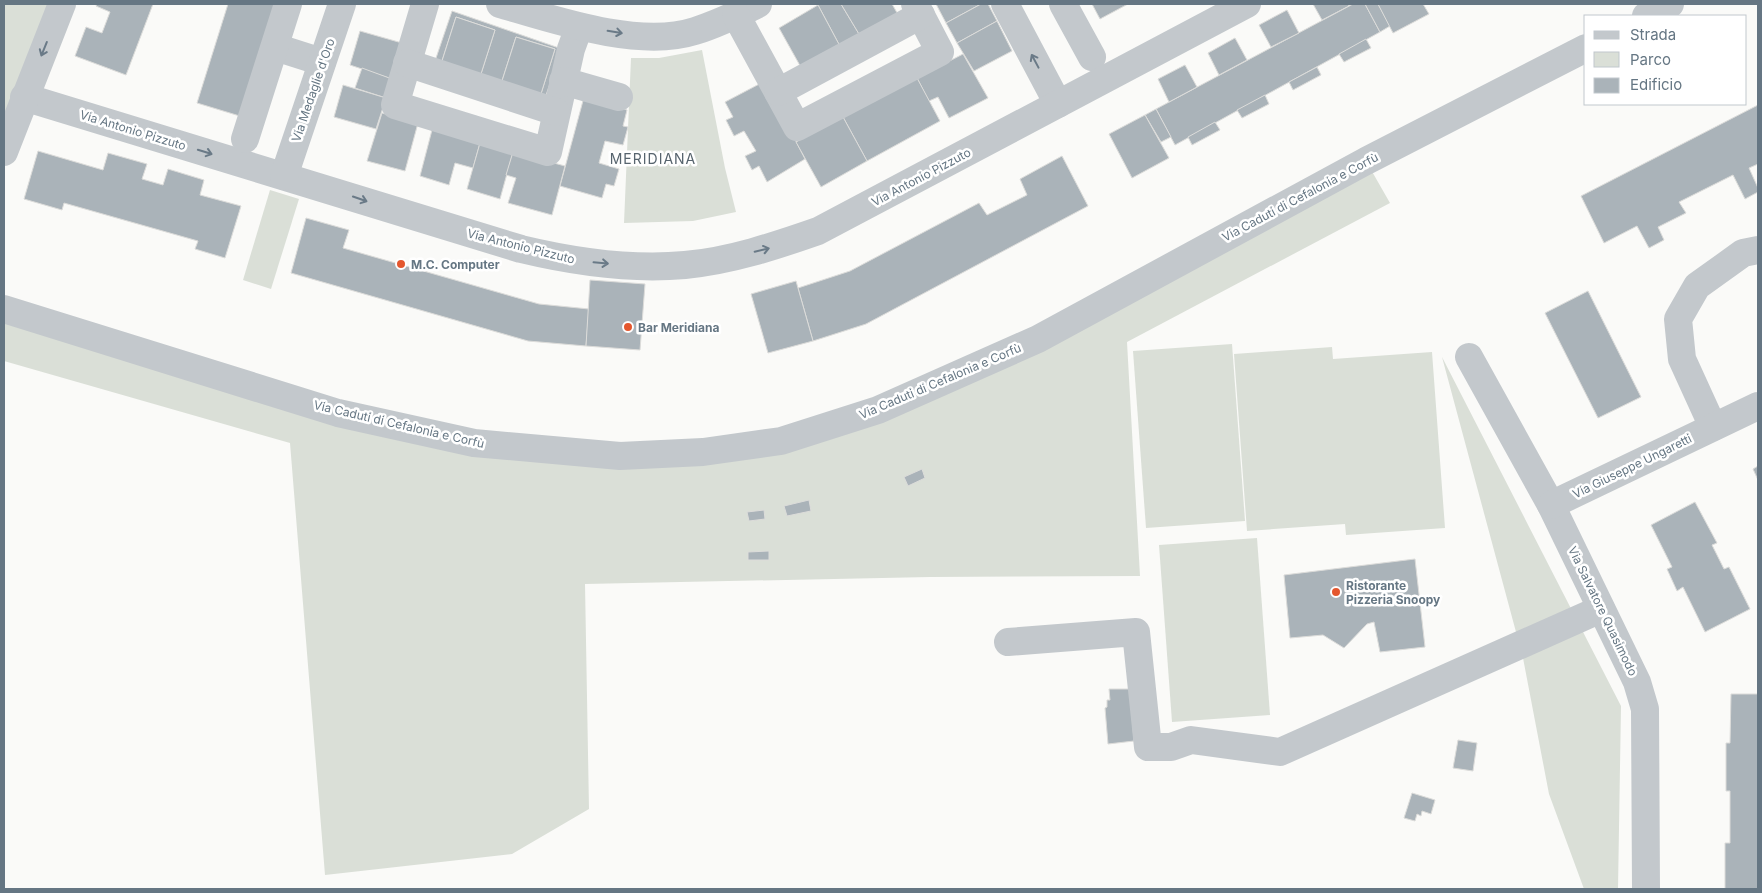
<svg xmlns="http://www.w3.org/2000/svg" width="1762" height="893" font-family="Inter,sans-serif">
<style>
.green{fill:#dadfd7}
.building{fill:#aab3b9;stroke:#dcdcda}
.lines{fill:none;stroke-linecap:round;stroke-linejoin:round}
.minor{stroke:#c3c8cc;stroke-width:28}
.oneway{stroke:#6a7a87}
.poi-dot{fill:#e4572e;stroke:#fff;stroke-width:2}
.labels{text-anchor:middle;dominant-baseline:central;stroke-width:5;stroke-linejoin:round;paint-order:stroke}
.street-label{font-size:12px;fill:#657683;stroke:#fff}
.poi-label{font-size:12px;font-weight:bold;fill:#657683;stroke:#fff;text-anchor:start}
.neighbourhood-label{font-size:14px;letter-spacing:1px;fill:#57646e;stroke:#fff}
</style>
<rect width="100%" height="100%" fill="#fafaf8"/>
<g class="green">
<path d="M4 4H62L4 154Z"/>
<path d="M702 50 725 168 736 212 693 221 624 223 631 58H659Z"/>
<path d="M1366 161 1390 203 1127 342 1140 576 930 577 585 584 589 809 512 854 325 875 290 443 4 361V309L474 443 703 452 884 408Z"/>
<path d="M270 190 299 199 271 289 243 280Z"/>
<path d="M1232 344 1245 521 1146 528 1133 351Z"/>
<path d="M1332 347 1333 359 1432 352 1445 528 1346 535 1345 524 1247 531 1234 354Z"/>
<path d="M1442 357 1621 706 1618 889H1584L1549 794 1523 658Z"/>
<path d="M1257 538 1270 715 1172 722 1159 545Z"/>
</g>
<g class="building">
<path d="M97 4H153L126 75 75 56 86 27 102 33 110 12 96 6Z"/>
<path d="M228 4H278L243 117 197 103Z"/>
<path d="M821 4H841L862 39 842 50 818 5Z"/>
<path d="M841 4H892L900 18 862 39Z"/>
<path d="M936 4H981L946 23Z"/>
<path d="M981 4H988L997 21 957 43 946 23Z"/>
<path d="M1092 4H1128L1100 19Z"/>
<path d="M1313 4H1348L1349 6 1322 20Z"/>
<path d="M1353 4H1365L1380 32 1175 145 1156 109Z"/>
<path d="M1365 4H1378L1390 26 1380 32Z"/>
<path d="M1378 4H1423L1429 14 1393 33Z"/>
<path d="M818 5 842 50 803 71 779 28Z"/>
<path d="M1287 10 1299 33 1271 47 1259 25Z"/>
<path d="M452 11 562 49 545 98 540 97 555 49 516 37 501 84 480 77 495 30 456 17 441 64 435 61Z"/>
<path d="M456 17 495 30 480 77 441 64Z"/>
<path d="M997 21 1012 51 974 71 957 43Z"/>
<path d="M360 31 402 43 392 79 350 65Z"/>
<path d="M516 37 555 49 540 97 501 84Z"/>
<path d="M1235 38 1247 60 1219 75 1208 53Z"/>
<path d="M1366 39 1371 48 1344 62 1339 54Z"/>
<path d="M963 54 988 98 949 118 938 97 929 101 917 78Z"/>
<path d="M1185 65 1197 87 1169 102 1158 79Z"/>
<path d="M1317 67 1321 75 1293 90 1289 82Z"/>
<path d="M362 68 392 79 386 98 355 88Z"/>
<path d="M917 78 940 121 867 161 843 117Z"/>
<path d="M765 81 805 159 767 182 759 166 752 170 745 156 756 151 744 131 734 136 726 120 733 117 725 102Z"/>
<path d="M343 85 386 98 376 129 334 117Z"/>
<path d="M1265 95 1269 104 1242 118 1237 110Z"/>
<path d="M584 97 627 110 623 126 628 127 623 145 605 141 599 163 619 169 614 186 606 184 602 198 560 186Z"/>
<path d="M1758 105V164L1749 168 1758 188V192L1745 199 1733 175 1679 202 1686 213 1658 227 1664 240 1649 248 1637 226 1604 243 1581 196Z"/>
<path d="M1156 109 1171 137 1161 142 1145 115Z"/>
<path d="M382 113 418 123 405 171 367 161Z"/>
<path d="M1145 115 1169 158 1132 178 1109 134Z"/>
<path d="M843 117 867 161 821 187 796 142Z"/>
<path d="M1215 122 1220 130 1192 145 1188 137Z"/>
<path d="M432 130 480 143 473 168 455 163 449 185 420 176Z"/>
<path d="M480 143 513 152 500 199 467 189Z"/>
<path d="M38 151 103 170 108 153 147 164 142 179 163 185 168 169 204 180 200 195 241 206 225 258 195 249 198 241 64 203 62 210 24 199Z"/>
<path d="M513 152 565 166 552 215 508 203 516 178 506 175Z"/>
<path d="M1062 156 1088 206 866 324 813 341 798 288 850 271 979 203 987 215 1027 195 1020 179Z"/>
<path d="M306 218 349 230 343 248 539 304 589 309 586 346 528 341 291 273Z"/>
<path d="M590 280 645 284 640 350 586 346Z"/>
<path d="M796 281 813 341 768 353 751 294Z"/>
<path d="M1588 291 1641 397 1598 418 1545 313Z"/>
<path d="M1758 466V480L1753 469Z"/>
<path d="M922 469 925 478 908 486 904 477Z"/>
<path d="M809 500 811 511 787 516 784 506Z"/>
<path d="M1695 502 1717 543 1712 545 1724 569 1729 567 1750 609 1705 632 1683 587 1677 591 1667 569 1672 567 1651 525Z"/>
<path d="M764 510 765 519 749 521 747 512Z"/>
<path d="M769 551V560H748V552Z"/>
<path d="M1415 559 1425 647 1380 652 1374 622 1367 624 1344 648 1323 635 1290 638 1284 575Z"/>
<path d="M1109 689H1130L1134 741 1108 744 1105 708 1107 707V700H1110Z"/>
<path d="M1731 694H1758V889H1725V843H1730V791H1726V743H1730Z"/>
<path d="M1458 740 1477 743 1473 771 1453 768Z"/>
<path d="M1412 793 1435 800 1431 814 1422 811 1421 816 1417 814 1415 821 1404 818Z"/>
</g>
<g class="lines">
<g class="minor">
<path d="M425 4 395 105 548 152 571 49 579 27"/>
<path d="M500 4C555 20 639 49 695 31 717 24 738 14 758 4"/>
<path d="M1005 4 1058 104"/>
<path d="M1063 4 1092 57"/>
<path d="M736 15 797 127 940 52 915 4"/>
<path d="M1646 16 1670 4"/>
<path d="M275 47 322 62"/>
<path d="M407 63 556 112"/>
<path d="M563 81 619 97"/>
<path d="M778 92 921 15"/>
<path d="M24 97 521 249C575 262 629 270 685 265 730 261 775 246 818 231L1247 4"/>
<path d="M245 139 288 4"/>
<path d="M4 152 62 4"/>
<path d="M284 176 342 4"/>
<path d="M4 309 338 413 474 443 620 456 703 452 781 441 878 410 1038 339 1366 161 1586 48"/>
<path d="M1469 357 1551 505 1637 682 1645 709 1646 889"/>
<path d="M1713 427 1682 359 1678 319 1697 286 1743 253 1758 250"/>
<path d="M1551 505 1758 406"/>
<path d="M1008 642 1136 632 1148 747H1171L1191 740 1280 752 1601 609"/>
</g>
</g>
<defs><path id="oneway-shaft" d="M-6 0H5M1.5-3L5.5 0L1.5 3" fill="none" stroke-width="1.6" stroke-linecap="round" stroke-linejoin="round" transform="scale(1.25)"/></defs>
<g class="oneway">
<use href="#oneway-shaft" transform="translate(615 32) rotate(9)"/>
<use href="#oneway-shaft" transform="translate(44 49) rotate(112)"/>
<use href="#oneway-shaft" transform="translate(1035 61) rotate(-118)"/>
<use href="#oneway-shaft" transform="translate(205 152) rotate(17)"/>
<use href="#oneway-shaft" transform="translate(360 199) rotate(19)"/>
<use href="#oneway-shaft" transform="translate(762 250) rotate(-13)"/>
<use href="#oneway-shaft" transform="translate(601 263) rotate(5)"/>
</g>
<g class="poi-dot">
<circle cx="401" cy="264" r="5"/>
<circle cx="628" cy="327" r="5"/>
<circle cx="1336" cy="592" r="5"/>
</g>
<g class="labels">
<g class="street-label">
<text transform="translate(313 90) rotate(-71)">Via Medaglie d'Oro</text>
<text transform="translate(133 130) rotate(17)">Via Antonio Pizzuto</text>
<text transform="translate(921 177) rotate(-28)">Via Antonio Pizzuto</text>
<text transform="translate(1300 197) rotate(-28)">Via Caduti di Cefalonia e Corfù</text>
<text transform="translate(521 246) rotate(14)">Via Antonio Pizzuto</text>
<text transform="translate(940 381) rotate(-23)">Via Caduti di Cefalonia e Corfù</text>
<text transform="translate(399 424) rotate(13)">Via Caduti di Cefalonia e Corfù</text>
<text transform="translate(1632 466) rotate(-26)">Via Giuseppe Ungaretti</text>
<text transform="translate(1603 611) rotate(64)">Via Salvatore Quasimodo</text>
</g>
<g class="poi-label">
<text x="411" y="264">M.C. Computer</text>
<text x="638" y="327">Bar Meridiana</text>
<text x="1346" y="585">Ristorante<tspan x="1346" dy="14">Pizzeria Snoopy</tspan></text>
</g>
<g class="neighbourhood-label">
<text x="653" y="158">MERIDIANA</text>
</g>
</g>
<rect width="1762" height="893" fill="none" stroke="#657683" stroke-width="10"/>
<rect x="1584" y="15" width="162" height="90" fill="#ffffff" stroke="#c1c8cd"/>
<rect x="1594" y="31" width="25" height="8" fill="#c3c8cc" stroke="#c1c8cd"/>
<text x="1630" y="40" font-size="15" fill="#657683">Strada</text>
<rect x="1594" y="52" width="25" height="15" fill="#dadfd7" stroke="#c1c8cd"/>
<text x="1630" y="65" font-size="15" fill="#657683">Parco</text>
<rect x="1594" y="78" width="25" height="15" fill="#aab3b9" stroke="#c1c8cd"/>
<text x="1630" y="90" font-size="15" fill="#657683">Edificio</text>
</svg>
